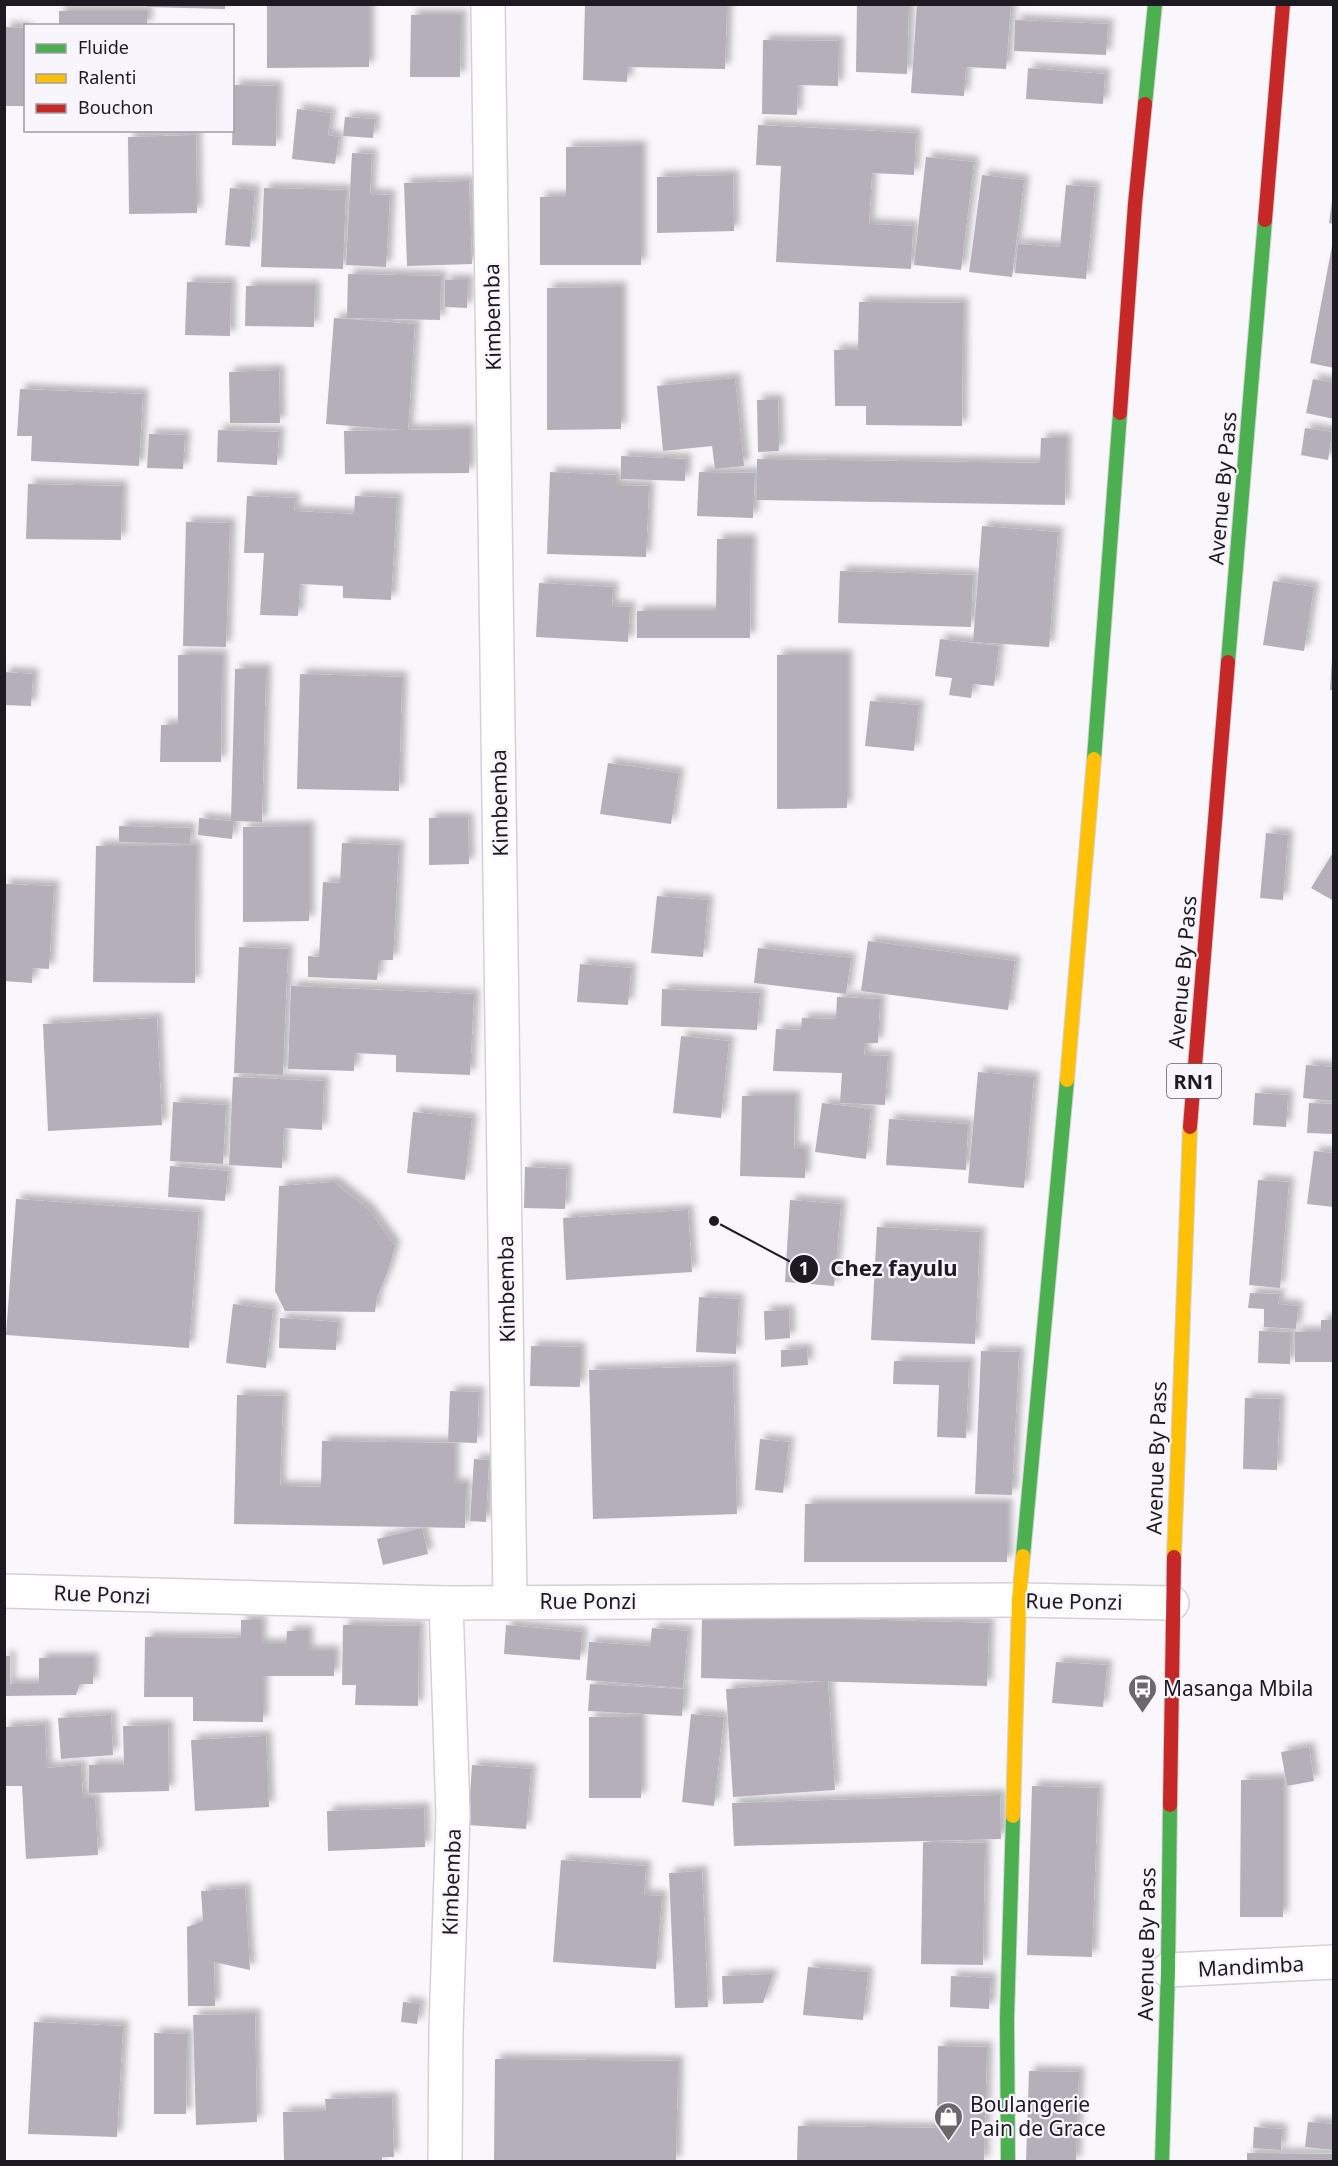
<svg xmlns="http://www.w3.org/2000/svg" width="1338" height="2166" font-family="'Noto Sans',sans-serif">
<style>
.building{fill:#b5afba;filter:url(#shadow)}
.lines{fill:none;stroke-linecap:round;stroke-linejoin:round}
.street-casing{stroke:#d4d1d6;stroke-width:36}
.fast-casing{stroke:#d4d1d6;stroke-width:16}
.slow-casing{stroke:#d4d1d6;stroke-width:16}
.jam-casing{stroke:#d4d1d6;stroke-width:16}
.street{stroke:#fefefe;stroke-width:33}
.fast{stroke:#4caf50;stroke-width:14}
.slow{stroke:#ffc107;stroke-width:14}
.jam{stroke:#c62828;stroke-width:14}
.labels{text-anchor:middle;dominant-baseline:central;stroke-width:4.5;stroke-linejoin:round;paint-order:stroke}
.shield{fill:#f9f5fd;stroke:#605c63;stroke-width:1.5}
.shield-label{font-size:20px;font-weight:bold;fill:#1e1a21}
.street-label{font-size:21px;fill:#1e1a21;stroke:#f9f5fd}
.poi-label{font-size:21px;fill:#1e1a21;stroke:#f9f5fd;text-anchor:start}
.leader{fill:none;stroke:#1e1a21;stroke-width:2}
.callout-dot{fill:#1e1a21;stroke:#f9f5fd;stroke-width:2}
.mark-label{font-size:18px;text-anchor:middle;font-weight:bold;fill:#fff}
.callout-label{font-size:22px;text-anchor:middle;font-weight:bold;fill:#1e1a21;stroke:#f9f5fd;stroke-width:4.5;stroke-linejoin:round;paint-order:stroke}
</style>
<defs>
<filter id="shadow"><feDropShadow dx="5.5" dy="-5.5" stdDeviation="3" flood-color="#0004"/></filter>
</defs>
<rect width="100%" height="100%" fill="#f9f7fb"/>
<g class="building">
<path d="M147 4H225V9L147 7Z"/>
<path d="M585 4H727L725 69 628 67 627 82 583 80Z"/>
<path d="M857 4H909L907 74 856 72Z"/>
<path d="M917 4H1011L1006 69 966 67 964 96 911 93Z"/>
<path d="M267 6H369V67L267 68Z"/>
<rect x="59" y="11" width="88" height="15"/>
<path d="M411 15H461L460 77H410Z"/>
<path d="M1015 20 1108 24 1106 55 1014 51Z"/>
<path d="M5 27 26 28V106H5Z"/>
<path d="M763 40 839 41 838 86 798 85 797 115 762 114Z"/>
<path d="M1028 68 1105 74 1103 104 1026 99Z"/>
<path d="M234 85 277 86 276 146 232 145Z"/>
<path d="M297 109 331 113 328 135 339 137 335 164 292 159Z"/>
<path d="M345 117 375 119 373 138 343 136Z"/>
<path d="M758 125 916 133 914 175 872 173 869 224 913 226 911 269 776 262 781 166 756 165Z"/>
<path d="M196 135 197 213 129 214 128 137Z"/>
<path d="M641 146V265H540V197H566V147Z"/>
<path d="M352 153 372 154 370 194 390 195 386 267 346 265Z"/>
<path d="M926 157 974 162 961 270 914 265Z"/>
<path d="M733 175 734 231 657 233V177Z"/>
<path d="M982 175 1024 180 1012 277 969 272Z"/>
<path d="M469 181 472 264 407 266 404 183Z"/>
<path d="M1066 185 1095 187 1086 279 1015 273 1018 244 1060 247Z"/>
<path d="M230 188 255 190 250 247 225 245Z"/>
<path d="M264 188 346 190 343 269 261 267Z"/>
<path d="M1332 201H1334V224L1329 223Z"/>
<path d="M1332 246H1334V368L1310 363Z"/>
<path d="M348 274 441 276 440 320 347 318Z"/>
<path d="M445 280H468L467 308 445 307Z"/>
<path d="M187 282 231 283 230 336 185 335Z"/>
<path d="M246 286H315L314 327 245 326Z"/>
<path d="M621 287V429L547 430V288Z"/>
<path d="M859 302 963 303 962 426 866 425V406H835L834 350H858Z"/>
<path d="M334 318 415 324 408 430 469 429V473L345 474 344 431 404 430 326 424Z"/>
<path d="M279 370 280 423H230L229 372Z"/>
<path d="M735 378 744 466 715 469 712 446 663 451 657 386Z"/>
<path d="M1313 379 1334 383V419L1306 413Z"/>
<path d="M20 389 143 394 139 466 31 461 32 436H17Z"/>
<path d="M757 400H778L779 451 758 452Z"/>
<path d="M1305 428 1332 432 1328 460 1301 455Z"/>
<path d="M218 430 279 432 277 465 217 462Z"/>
<path d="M149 434 185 435 183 469 147 468Z"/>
<path d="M1041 438H1066L1065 505 757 500V459L1040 463Z"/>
<path d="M621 456 686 459 685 481 621 479Z"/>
<path d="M550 472 616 475V485L649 486 646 557 547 554Z"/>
<path d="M699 472 755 473 753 518 697 516Z"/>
<path d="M28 484 122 486 121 540 26 539Z"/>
<path d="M247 496 295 498 294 511 354 514 355 496 397 498 391 600 343 598V586L300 584 298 616 260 615 264 553H244Z"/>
<path d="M186 522 230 523 226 647 183 646Z"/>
<path d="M982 526 1058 532 1049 647 973 642Z"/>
<path d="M717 539H751L750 638H637V611H716Z"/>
<path d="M840 571 973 575 971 627 838 623Z"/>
<path d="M1273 581 1314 587 1304 651 1263 645Z"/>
<path d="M539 583 613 587 612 606 630 607 628 642 536 637Z"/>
<path d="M940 639 999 646 994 686 973 684 971 698 949 695 952 678 935 676Z"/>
<path d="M178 655H222L221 762H160L161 725H178Z"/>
<path d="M777 655H847V808L777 809Z"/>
<path d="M1332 660H1334V690H1330Z"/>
<path d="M235 669H266L262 822 234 821 232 839 198 835 199 818 231 821Z"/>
<path d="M4 672 33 674 31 706 4 705Z"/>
<path d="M300 674 402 677 399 791 297 789Z"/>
<path d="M870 701 919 705 914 751 865 746Z"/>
<path d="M608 763 679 773 671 824 600 814Z"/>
<path d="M429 818H468L469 864 429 865Z"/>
<path d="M119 826 190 828V844L119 842Z"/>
<path d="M309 826V921L243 922V827Z"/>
<path d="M1266 833 1288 835 1283 900 1260 898Z"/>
<path d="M342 843 399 845 393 960H379L377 980 308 977V956L319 957 323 882 340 883Z"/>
<path d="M96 846H196L195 983 93 982Z"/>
<path d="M1334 851V901L1311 888Z"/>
<path d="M4 884 54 886 49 969 33 968 32 983 4 981Z"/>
<path d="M657 896 708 900 703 957 651 953Z"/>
<path d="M868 941 1015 961 1008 1010 861 991Z"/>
<path d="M239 947 288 949 283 1075 234 1073Z"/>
<path d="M758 948 851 958 846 994 754 983Z"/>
<path d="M580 964 631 968 628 1005 577 1002Z"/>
<path d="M291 986 474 994 470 1075 396 1072V1055L355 1053 354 1071 288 1069Z"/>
<path d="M662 989 760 993 757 1030 661 1026Z"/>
<path d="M837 997 880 999 878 1043H865L864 1055 888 1056 885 1105 840 1103 842 1073 773 1071 776 1029 801 1030 802 1018 836 1019Z"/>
<path d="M157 1018 162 1125 48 1131 43 1024Z"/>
<path d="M681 1036 729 1041 721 1118 673 1113Z"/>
<path d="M1306 1065 1334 1067V1101L1303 1098Z"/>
<path d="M978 1072 1034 1077 1024 1188 968 1183Z"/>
<path d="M233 1077 324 1081 322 1130 284 1128 282 1168 229 1165Z"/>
<path d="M1255 1093 1288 1095 1286 1127 1253 1125Z"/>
<path d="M742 1096H795L794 1149H805V1178L740 1176Z"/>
<path d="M173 1102 226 1105 223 1164 170 1161Z"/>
<path d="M822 1103 871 1109 866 1159 815 1152Z"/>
<path d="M1309 1103 1334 1104V1134L1307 1133Z"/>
<path d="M413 1112 472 1118 465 1180 407 1173Z"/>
<path d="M889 1119 968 1124 966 1170 886 1165Z"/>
<path d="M1314 1151 1334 1153V1207L1307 1204Z"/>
<path d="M170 1166 228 1171 225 1201 168 1197Z"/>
<path d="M525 1167 567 1169 565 1209 524 1208Z"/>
<path d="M1258 1180 1289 1182 1280 1288 1249 1285Z"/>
<path d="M334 1182 369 1210 395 1246 388 1271 377 1297 375 1312 285 1311 275 1291 279 1186Z"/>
<path d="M16 1199 199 1212 189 1348 6 1335Z"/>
<path d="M790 1200 841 1204 834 1286 785 1282Z"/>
<path d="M688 1210 692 1272 566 1280 563 1218Z"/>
<path d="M877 1227 980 1232 975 1344 871 1340Z"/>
<path d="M1250 1293 1280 1294 1278 1304 1298 1306 1296 1329 1264 1327V1309L1248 1308Z"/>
<path d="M699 1297 739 1299 736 1354 696 1352Z"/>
<path d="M233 1304 273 1309 266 1368 226 1363Z"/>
<path d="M789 1310 790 1338 765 1340 764 1311Z"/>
<path d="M280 1318 338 1322 336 1350 279 1348Z"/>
<path d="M1321 1320H1334V1362H1295V1332H1321Z"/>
<path d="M1259 1331 1291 1332 1290 1364 1258 1363Z"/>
<path d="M531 1346 580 1347V1387L530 1386Z"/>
<path d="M807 1349 808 1365 781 1367V1350Z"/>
<path d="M981 1351 1019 1352 1012 1495 975 1494Z"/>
<path d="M894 1361 969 1362 966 1438 937 1437 939 1385 893 1384Z"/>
<path d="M733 1366 737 1514 593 1519 589 1370Z"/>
<path d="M450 1391 479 1392 477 1443 448 1442Z"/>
<path d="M237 1395 283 1396 280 1486 321 1487 322 1441 454 1443V1484H466L465 1528 234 1524Z"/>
<path d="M1245 1398 1280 1399 1277 1470 1243 1469Z"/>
<path d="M760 1439 789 1442 783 1493 755 1490Z"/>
<path d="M474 1459 489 1460 486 1522 470 1521Z"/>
<path d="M805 1504H1007V1562H804Z"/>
<path d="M422 1528 428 1554 383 1565 377 1539Z"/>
<path d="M702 1615 989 1623 987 1686 701 1678Z"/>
<path d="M241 1620H261V1644H286L287 1631H308V1651H334V1676H263V1722L193 1721V1697H144L145 1637 241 1638Z"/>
<path d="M343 1625 419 1626 418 1706 355 1705 356 1685H342Z"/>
<path d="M506 1625 582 1632 580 1660 504 1654Z"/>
<path d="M652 1628 688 1631 683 1688 586 1680 589 1642 650 1646Z"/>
<path d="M4 1656H10V1684H39V1658H93V1684H80L76 1695 4 1696Z"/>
<path d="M1056 1662 1107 1665 1103 1707 1052 1703Z"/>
<path d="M828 1681 835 1790 733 1797 726 1689Z"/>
<path d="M590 1684 684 1689 682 1716 588 1711Z"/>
<path d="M691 1714 724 1717 714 1806 682 1802Z"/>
<path d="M111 1715 113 1755 61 1759 58 1718Z"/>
<path d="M641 1716V1798H589V1717Z"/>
<path d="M45 1725 47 1768 81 1765 83 1798H95L98 1855 26 1859 22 1786H4V1727Z"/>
<path d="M168 1725 169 1791 89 1793V1765H124L123 1726Z"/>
<path d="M266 1736 269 1807 195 1811 191 1740Z"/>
<path d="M1309 1747 1314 1781 1287 1786 1281 1752Z"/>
<path d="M472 1765 531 1769 526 1829 468 1825Z"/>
<path d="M1283 1779V1917H1240L1241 1780Z"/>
<path d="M1032 1786 1098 1788 1092 1957 1027 1955Z"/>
<path d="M1000 1795 1001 1839 734 1846 732 1803Z"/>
<path d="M424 1808 425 1847 328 1851 327 1811Z"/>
<path d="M923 1842 985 1843 983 1965 921 1964Z"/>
<path d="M561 1860 646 1866 644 1895 662 1896 656 1969 553 1962Z"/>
<path d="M702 1871 708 2007 675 2008 669 1873Z"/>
<path d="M245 1888 250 1970 214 1962 215 2006H188L187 1927 203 1921 201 1891Z"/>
<path d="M808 1967 868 1972 863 2020 803 2015Z"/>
<path d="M773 1974 763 2003 723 2004 722 1976Z"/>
<path d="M951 1976 991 1978 989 2009 950 2007Z"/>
<path d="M403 2002 420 2004 417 2024 401 2022Z"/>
<path d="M255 2014 257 2122 196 2125 193 2015Z"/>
<path d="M34 2022 123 2026 117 2137 28 2134Z"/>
<path d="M154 2033 187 2034 186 2114H154Z"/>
<path d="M938 2046 987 2047 984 2162H797L798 2126 937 2128Z"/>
<path d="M495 2059 678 2061 676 2162 494 2160Z"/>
<path d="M1029 2071 1079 2072 1076 2162H1026Z"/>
<path d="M392 2097 394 2157H382V2162H284L283 2112 326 2111 325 2099Z"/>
<path d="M1308 2122 1334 2124V2150L1305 2147Z"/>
<path d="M1254 2127 1282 2129 1281 2150 1253 2148Z"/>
<path d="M1247 2153 1334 2154V2162H1247Z"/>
</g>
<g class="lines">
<defs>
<g id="street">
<path d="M488 4 510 1602"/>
<path d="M4 1591 446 1603 1019 1600 1172 1603"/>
<path d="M1168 1970 1334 1962"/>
<path d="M445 2162 446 2030 453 1814 446 1603"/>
</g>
<g id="fast">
<path d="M1145 104 1155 4"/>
<path d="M1228 662 1265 220"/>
<path d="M1094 759 1120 413"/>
<path d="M1023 1556 1067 1080"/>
<path d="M1008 2162 1007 2019 1013 1816"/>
<path d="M1162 2162 1168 1970 1170 1805"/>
</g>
<g id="slow">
<path d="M1067 1080 1094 759"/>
<path d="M1174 1557 1190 1127"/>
<path d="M1013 1816 1019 1600 1023 1556"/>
</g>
<g id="jam">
<path d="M1265 220 1283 4"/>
<path d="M1120 413 1135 204 1145 104"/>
<path d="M1190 1127 1228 662"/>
<path d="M1170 1805 1174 1557"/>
</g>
</defs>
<use href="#street" class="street-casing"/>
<use href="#fast" class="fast-casing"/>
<use href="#slow" class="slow-casing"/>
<use href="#jam" class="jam-casing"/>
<use href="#street" class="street"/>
<use href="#fast" class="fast"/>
<use href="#slow" class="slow"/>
<use href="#jam" class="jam"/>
</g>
<defs>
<symbol id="bus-pin" viewBox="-11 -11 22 30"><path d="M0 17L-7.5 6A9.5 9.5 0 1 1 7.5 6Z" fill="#6b676d" stroke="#f9f5fd"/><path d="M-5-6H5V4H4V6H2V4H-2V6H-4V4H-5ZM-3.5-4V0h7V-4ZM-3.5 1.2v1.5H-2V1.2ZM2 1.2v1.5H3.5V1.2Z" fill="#fff"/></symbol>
<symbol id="shop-pin" viewBox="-11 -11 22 30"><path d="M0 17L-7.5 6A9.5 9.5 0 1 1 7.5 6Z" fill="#6b676d" stroke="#f9f5fd"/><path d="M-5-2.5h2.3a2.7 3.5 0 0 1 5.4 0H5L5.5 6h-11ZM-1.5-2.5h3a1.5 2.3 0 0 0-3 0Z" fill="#fff"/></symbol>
</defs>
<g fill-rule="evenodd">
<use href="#bus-pin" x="1126" y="1672" width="33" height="45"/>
<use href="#shop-pin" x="932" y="2100" width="33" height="45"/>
</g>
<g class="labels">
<rect class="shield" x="1167" y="1064" width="54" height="34" rx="4.5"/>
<g class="shield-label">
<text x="1194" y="1081">RN1</text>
</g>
<g class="street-label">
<text transform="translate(492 317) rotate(-91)">Kimbemba</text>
<text transform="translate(1222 488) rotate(-85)">Avenue By Pass</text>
<text transform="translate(499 803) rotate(-91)">Kimbemba</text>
<text transform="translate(1182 972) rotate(-85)">Avenue By Pass</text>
<text transform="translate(506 1289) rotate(-91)">Kimbemba</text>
<text transform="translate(1156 1458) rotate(-88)">Avenue By Pass</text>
<text transform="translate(102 1594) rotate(2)">Rue Ponzi</text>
<text x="588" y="1601">Rue Ponzi</text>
<text transform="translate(1074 1601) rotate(1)">Rue Ponzi</text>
<text transform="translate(451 1882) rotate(-88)">Kimbemba</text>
<text transform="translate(1146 1944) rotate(-89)">Avenue By Pass</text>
<text transform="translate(1251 1966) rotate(-3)">Mandimba</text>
</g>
<g class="poi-label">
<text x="1163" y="1688">Masanga Mbila</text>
<text x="970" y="2104">Boulangerie<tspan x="970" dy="24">Pain de Grace</tspan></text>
</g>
</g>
<path class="leader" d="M714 1221L804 1269"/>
<g class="callout-dot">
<circle cx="714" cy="1221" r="6"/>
<circle cx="804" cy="1269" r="15"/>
</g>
<g class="mark-label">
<text x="804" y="1275">1</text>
</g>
<g class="callout-label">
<text x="894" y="1276">Chez fayulu</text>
</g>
<rect width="1338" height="2166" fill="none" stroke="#1e1a21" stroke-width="12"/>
<rect x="24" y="24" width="210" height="108" fill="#f9f5fd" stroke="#a19da5" stroke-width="1.5"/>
<rect x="36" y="44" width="30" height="9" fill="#4caf50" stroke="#a19da5" stroke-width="1.5"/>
<text x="78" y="54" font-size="18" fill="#1e1a21">Fluide</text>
<rect x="36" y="74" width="30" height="9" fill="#ffc107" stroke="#a19da5" stroke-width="1.5"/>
<text x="78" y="84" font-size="18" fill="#1e1a21">Ralenti</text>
<rect x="36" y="104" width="30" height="9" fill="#c62828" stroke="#a19da5" stroke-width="1.5"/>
<text x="78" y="114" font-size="18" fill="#1e1a21">Bouchon</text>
</svg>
